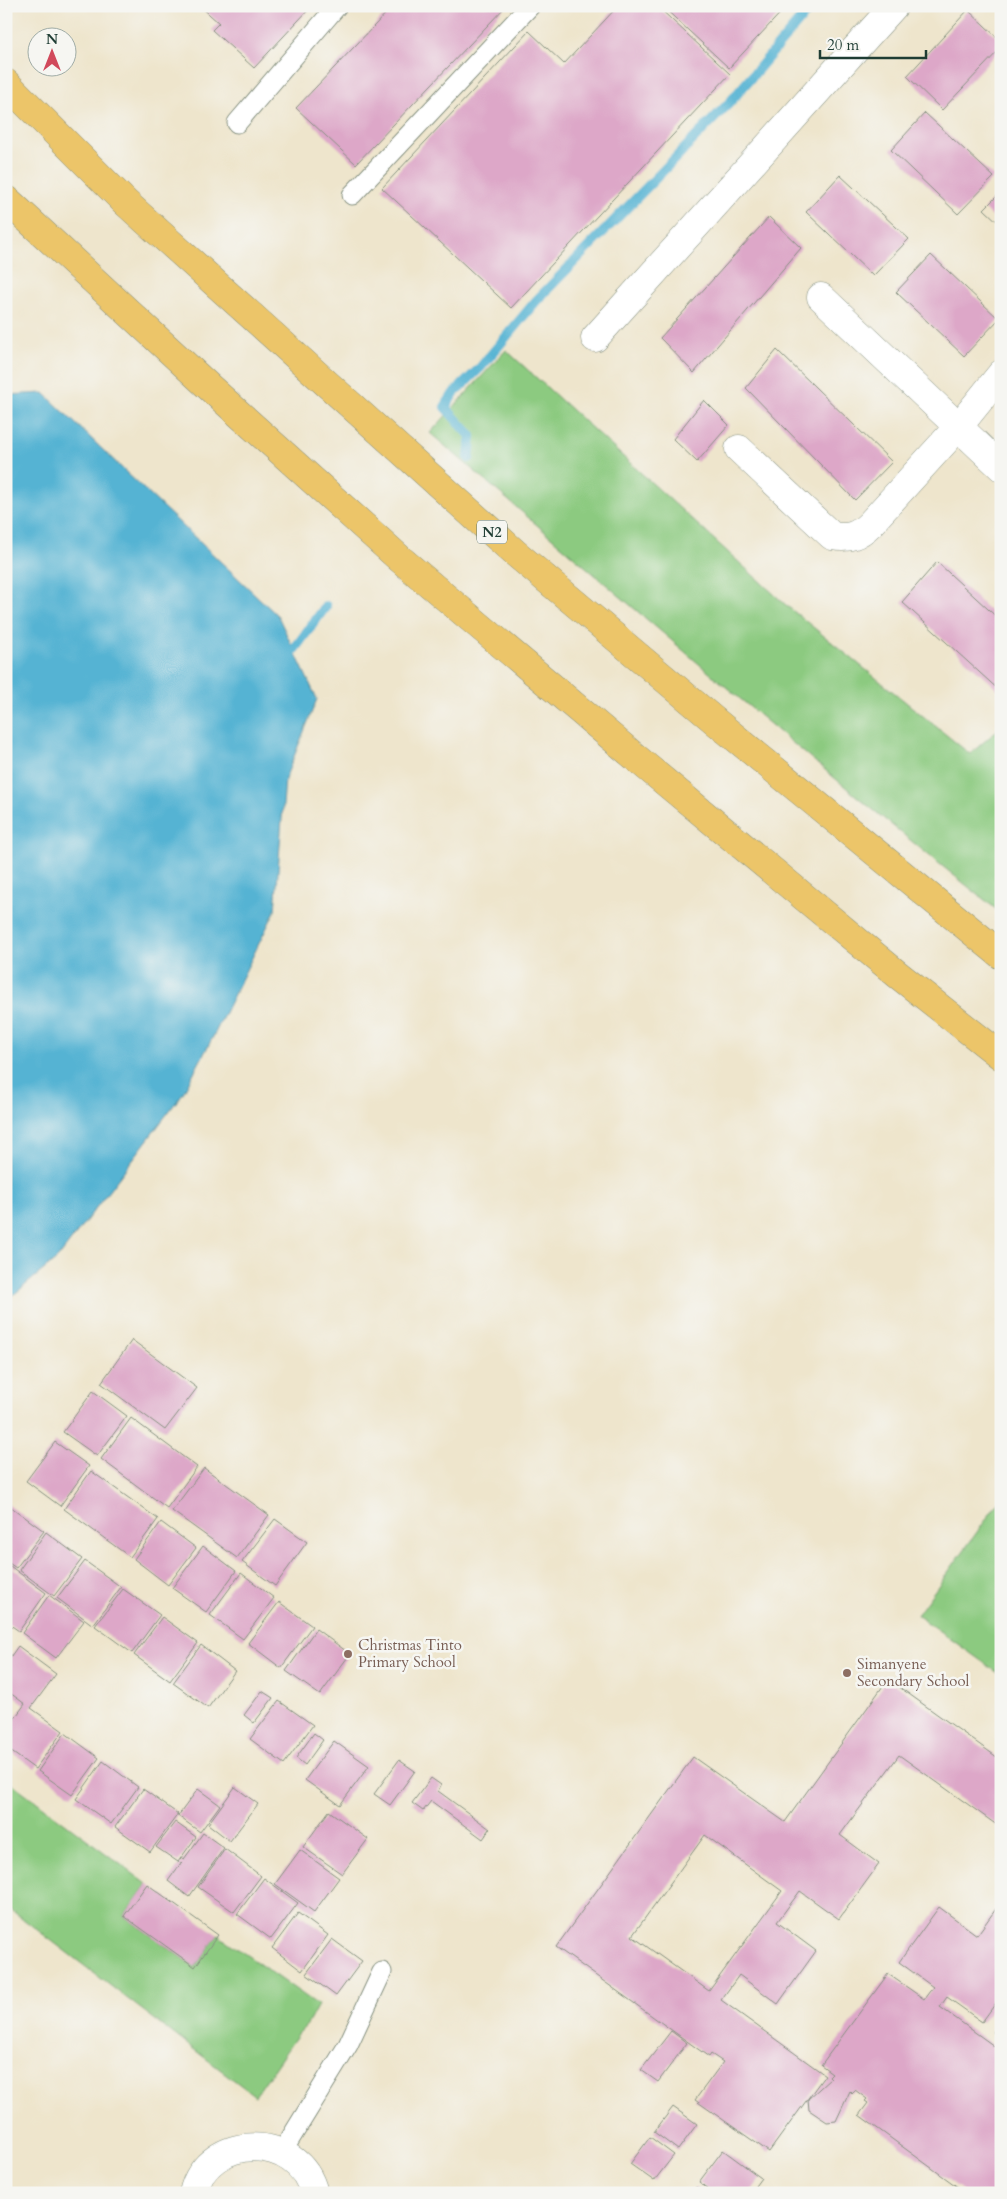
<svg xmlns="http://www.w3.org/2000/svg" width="1007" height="2199" font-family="Cardo,serif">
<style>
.green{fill:#8cca80;stroke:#56845a}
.water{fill:#54b3d3;stroke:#3a7884}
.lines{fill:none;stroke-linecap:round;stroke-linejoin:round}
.stream{stroke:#54b3d3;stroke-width:10}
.building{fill:#dda7c8;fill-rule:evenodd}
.lane-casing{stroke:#869180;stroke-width:21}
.street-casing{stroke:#869180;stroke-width:29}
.highway-casing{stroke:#869180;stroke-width:29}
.lane{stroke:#fff;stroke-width:19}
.street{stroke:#fff;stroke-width:28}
.highway{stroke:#ecc569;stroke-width:28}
.education-dot{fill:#8d6e63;stroke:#f6f6f2;stroke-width:2}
.labels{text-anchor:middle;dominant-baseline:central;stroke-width:5;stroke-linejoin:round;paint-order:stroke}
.shield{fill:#f6f6f2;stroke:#60746d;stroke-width:1}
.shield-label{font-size:14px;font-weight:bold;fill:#1f3d34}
.education-label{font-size:15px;fill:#785e54;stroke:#f6f6f2;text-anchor:start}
</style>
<rect width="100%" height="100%" fill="#f6f6f2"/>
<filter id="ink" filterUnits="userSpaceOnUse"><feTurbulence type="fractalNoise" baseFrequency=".02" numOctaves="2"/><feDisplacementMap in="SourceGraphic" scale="10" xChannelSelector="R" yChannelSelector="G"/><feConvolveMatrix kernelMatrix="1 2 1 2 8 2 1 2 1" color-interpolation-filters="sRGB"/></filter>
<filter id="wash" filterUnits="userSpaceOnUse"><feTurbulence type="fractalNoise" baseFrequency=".0096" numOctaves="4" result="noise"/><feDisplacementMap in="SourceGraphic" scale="20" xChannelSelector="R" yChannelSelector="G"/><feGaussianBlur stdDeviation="1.12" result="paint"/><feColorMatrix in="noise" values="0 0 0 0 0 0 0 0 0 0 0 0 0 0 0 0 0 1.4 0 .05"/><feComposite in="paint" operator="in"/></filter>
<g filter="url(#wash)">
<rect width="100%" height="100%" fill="#eee5cc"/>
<g class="green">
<path d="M506 350 787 606 970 754 1001 727V913C806 759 619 595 430 433Z"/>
<path d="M1001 1499V1675L917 1615Z"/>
<path d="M6 1779 147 1884 124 1916 195 1967 218 1935 318 2005 307 2025 298 2034 255 2096 6 1906Z"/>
</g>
<path class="water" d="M44 393 128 474 278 616 317 699 285 779 275 911 214 1035 183 1093 58 1258 6 1301V395Z"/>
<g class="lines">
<g class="stream">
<path d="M469 458 471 436 445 407 454 393 480 368 536 301 731 101 812 6"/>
<path d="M287 659 326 606"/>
</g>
</g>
<g id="blocks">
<g class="building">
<path d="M200 6H312L254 68 212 30 219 23Z"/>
<path d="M393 6H506L356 164 296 108Z"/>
<path d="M618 6H657L730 74 511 308 382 188 529 31 564 64Z"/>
<path d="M662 6H787L729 68Z"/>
<path d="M968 10 1001 41V48L942 110 907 76Z"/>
<path d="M925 113 994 177 958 214 891 150Z"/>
<path d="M840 175 909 239 873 276 806 212Z"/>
<path d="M1001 192V225L984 209Z"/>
<path d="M769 217 801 248 694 373 660 338Z"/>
<path d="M931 255 999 319 964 356 896 292Z"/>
<path d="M777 350 892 462 855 500 746 388Z"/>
<path d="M704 400 729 425 697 462 673 439Z"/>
<path d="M937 562 1001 621V692L902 602Z"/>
<path d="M132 1340 197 1388 165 1430 101 1383Z"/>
<path d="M93 1391 127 1416 97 1456 63 1432Z"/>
<path d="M131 1418 197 1467 167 1508 101 1459Z"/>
<path d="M55 1442 89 1466 60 1506 26 1481Z"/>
<path d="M204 1468 269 1515 237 1558 172 1511Z"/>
<path d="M91 1471 158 1519 130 1557 64 1509Z"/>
<path d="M7 1504 44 1531 16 1568 6 1561Z"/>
<path d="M275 1519 307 1542 275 1586 242 1562Z"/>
<path d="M161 1522 196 1548 168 1585 134 1559Z"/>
<path d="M46 1532 82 1559 54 1596 19 1570Z"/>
<path d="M203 1546 236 1571 206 1612 172 1588Z"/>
<path d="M85 1561 121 1587 93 1625 57 1598Z"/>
<path d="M10 1566 46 1593 19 1631 6 1622V1571Z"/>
<path d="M241 1573 274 1598 243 1639 210 1615Z"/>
<path d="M123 1589 160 1615 132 1653 95 1626Z"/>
<path d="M49 1595 84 1621 56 1658 22 1633Z"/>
<path d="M279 1602 312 1626 281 1668 248 1643Z"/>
<path d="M162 1617 198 1643 170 1681 134 1655Z"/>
<path d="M316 1629 350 1654 320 1695 286 1671Z"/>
<path d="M201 1645 235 1671 208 1708 173 1683Z"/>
<path d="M18 1646 56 1674 31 1708 63 1731 35 1769 6 1748V1730L25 1704 6 1690V1663Z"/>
<path d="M888 1679 1001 1760V1828L899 1755 840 1835 879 1864 839 1919 800 1891 777 1922 816 1951 778 2004 739 1975 721 2000 825 2075 769 2152 695 2100 723 2062 711 2054 709 2057 556 1947 693 1757 785 1822ZM705 1835 782 1891 709 1991 632 1936Z"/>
<path d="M262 1691 273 1698 254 1723 244 1715Z"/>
<path d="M279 1701 313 1725 284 1764 250 1739Z"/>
<path d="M65 1733 99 1758 72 1795 38 1771Z"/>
<path d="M314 1733 323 1740 305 1765 296 1758Z"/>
<path d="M334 1741 369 1766 340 1805 305 1780Z"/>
<path d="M399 1760 415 1771 390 1805 374 1794Z"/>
<path d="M103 1761 138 1787 111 1824 76 1799Z"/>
<path d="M431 1778 441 1785 438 1791 490 1829 483 1839 431 1801 423 1811 412 1803Z"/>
<path d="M235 1787 258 1804 230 1841 208 1824Z"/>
<path d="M143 1789 178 1814 150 1852 115 1827Z"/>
<path d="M198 1789 220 1805 200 1832 178 1816Z"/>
<path d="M329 1811 368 1839 342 1874 303 1847Z"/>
<path d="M175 1822 196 1837 178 1862 156 1847Z"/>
<path d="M203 1833 224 1848 189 1897 168 1881Z"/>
<path d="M225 1849 261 1876 234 1912 198 1887Z"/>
<path d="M300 1850 339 1878 314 1912 275 1884Z"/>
<path d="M264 1878 298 1903 271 1939 237 1914Z"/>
<path d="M147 1884 218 1935 195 1967 124 1916Z"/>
<path d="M1001 1902V1996L982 2022 947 1997 940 2007 1001 2051V2193H966L859 2115 868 2103 865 2101 867 2099 855 2090 852 2093 850 2091 836 2121 827 2122 809 2110 808 2099 831 2078 829 2076 832 2073 821 2065 888 1974 924 1999 933 1987 899 1962 939 1907 977 1935Z"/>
<path d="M298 1913 328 1935 302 1971 272 1948Z"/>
<path d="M332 1939 362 1961 336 1996 306 1974Z"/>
<path d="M1001 2021V2038L993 2032Z"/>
<path d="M671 2031 687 2043 658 2082 641 2070Z"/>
<path d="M673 2107 697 2124 678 2150 654 2132Z"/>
<path d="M650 2137 674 2155 654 2181 630 2164Z"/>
<path d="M723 2150 761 2178 750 2193H713L699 2182Z"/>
<path d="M696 2187 704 2193H692Z"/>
</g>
</g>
</g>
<g filter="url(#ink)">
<use href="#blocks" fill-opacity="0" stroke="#869180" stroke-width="1"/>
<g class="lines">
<defs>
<g id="lane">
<path d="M237 123 337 6"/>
<path d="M352 195 530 6"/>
<path d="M282 2152 348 2045 382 1972"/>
</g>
<g id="street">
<path d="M821 297 1001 467"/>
<path d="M595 338 894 6"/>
<path d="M739 449 832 536C848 539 858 536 870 524L959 426 1001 374"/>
<path d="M193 2193C208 2132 299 2132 314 2193"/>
</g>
<g id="highway">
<path d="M6 83 125 202 514 552 721 726 1001 955"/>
<path d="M6 199 208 386 399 558 647 767 897 974 1001 1056"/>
</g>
</defs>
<use href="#lane" class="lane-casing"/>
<use href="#street" class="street-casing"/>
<use href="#highway" class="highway-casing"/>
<use href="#lane" class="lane"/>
<use href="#street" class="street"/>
<use href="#highway" class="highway"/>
</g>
</g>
<g class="education-dot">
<circle cx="348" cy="1654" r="5"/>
<circle cx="847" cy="1673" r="5"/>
</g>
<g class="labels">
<rect class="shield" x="477" y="520.5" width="30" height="23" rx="4"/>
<g class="shield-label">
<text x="492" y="532">N2</text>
</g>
<g class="education-label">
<text x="358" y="1645">Christmas Tinto<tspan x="358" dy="17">Primary School</tspan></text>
<text x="857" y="1664">Simanyene<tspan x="857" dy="17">Secondary School</tspan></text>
</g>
</g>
<rect width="1007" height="2199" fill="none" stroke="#f6f6f2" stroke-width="25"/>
<g transform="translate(52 52)"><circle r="24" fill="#f6f6f2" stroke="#a0aca6"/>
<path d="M0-4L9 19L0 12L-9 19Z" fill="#d1495b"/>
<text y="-8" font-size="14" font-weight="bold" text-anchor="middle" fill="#1f3d34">N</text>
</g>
<path d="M820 50v8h106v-8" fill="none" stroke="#1f3d34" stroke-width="2.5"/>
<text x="827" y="50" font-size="15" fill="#1f3d34" stroke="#f6f6f2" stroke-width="4" paint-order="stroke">20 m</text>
</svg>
